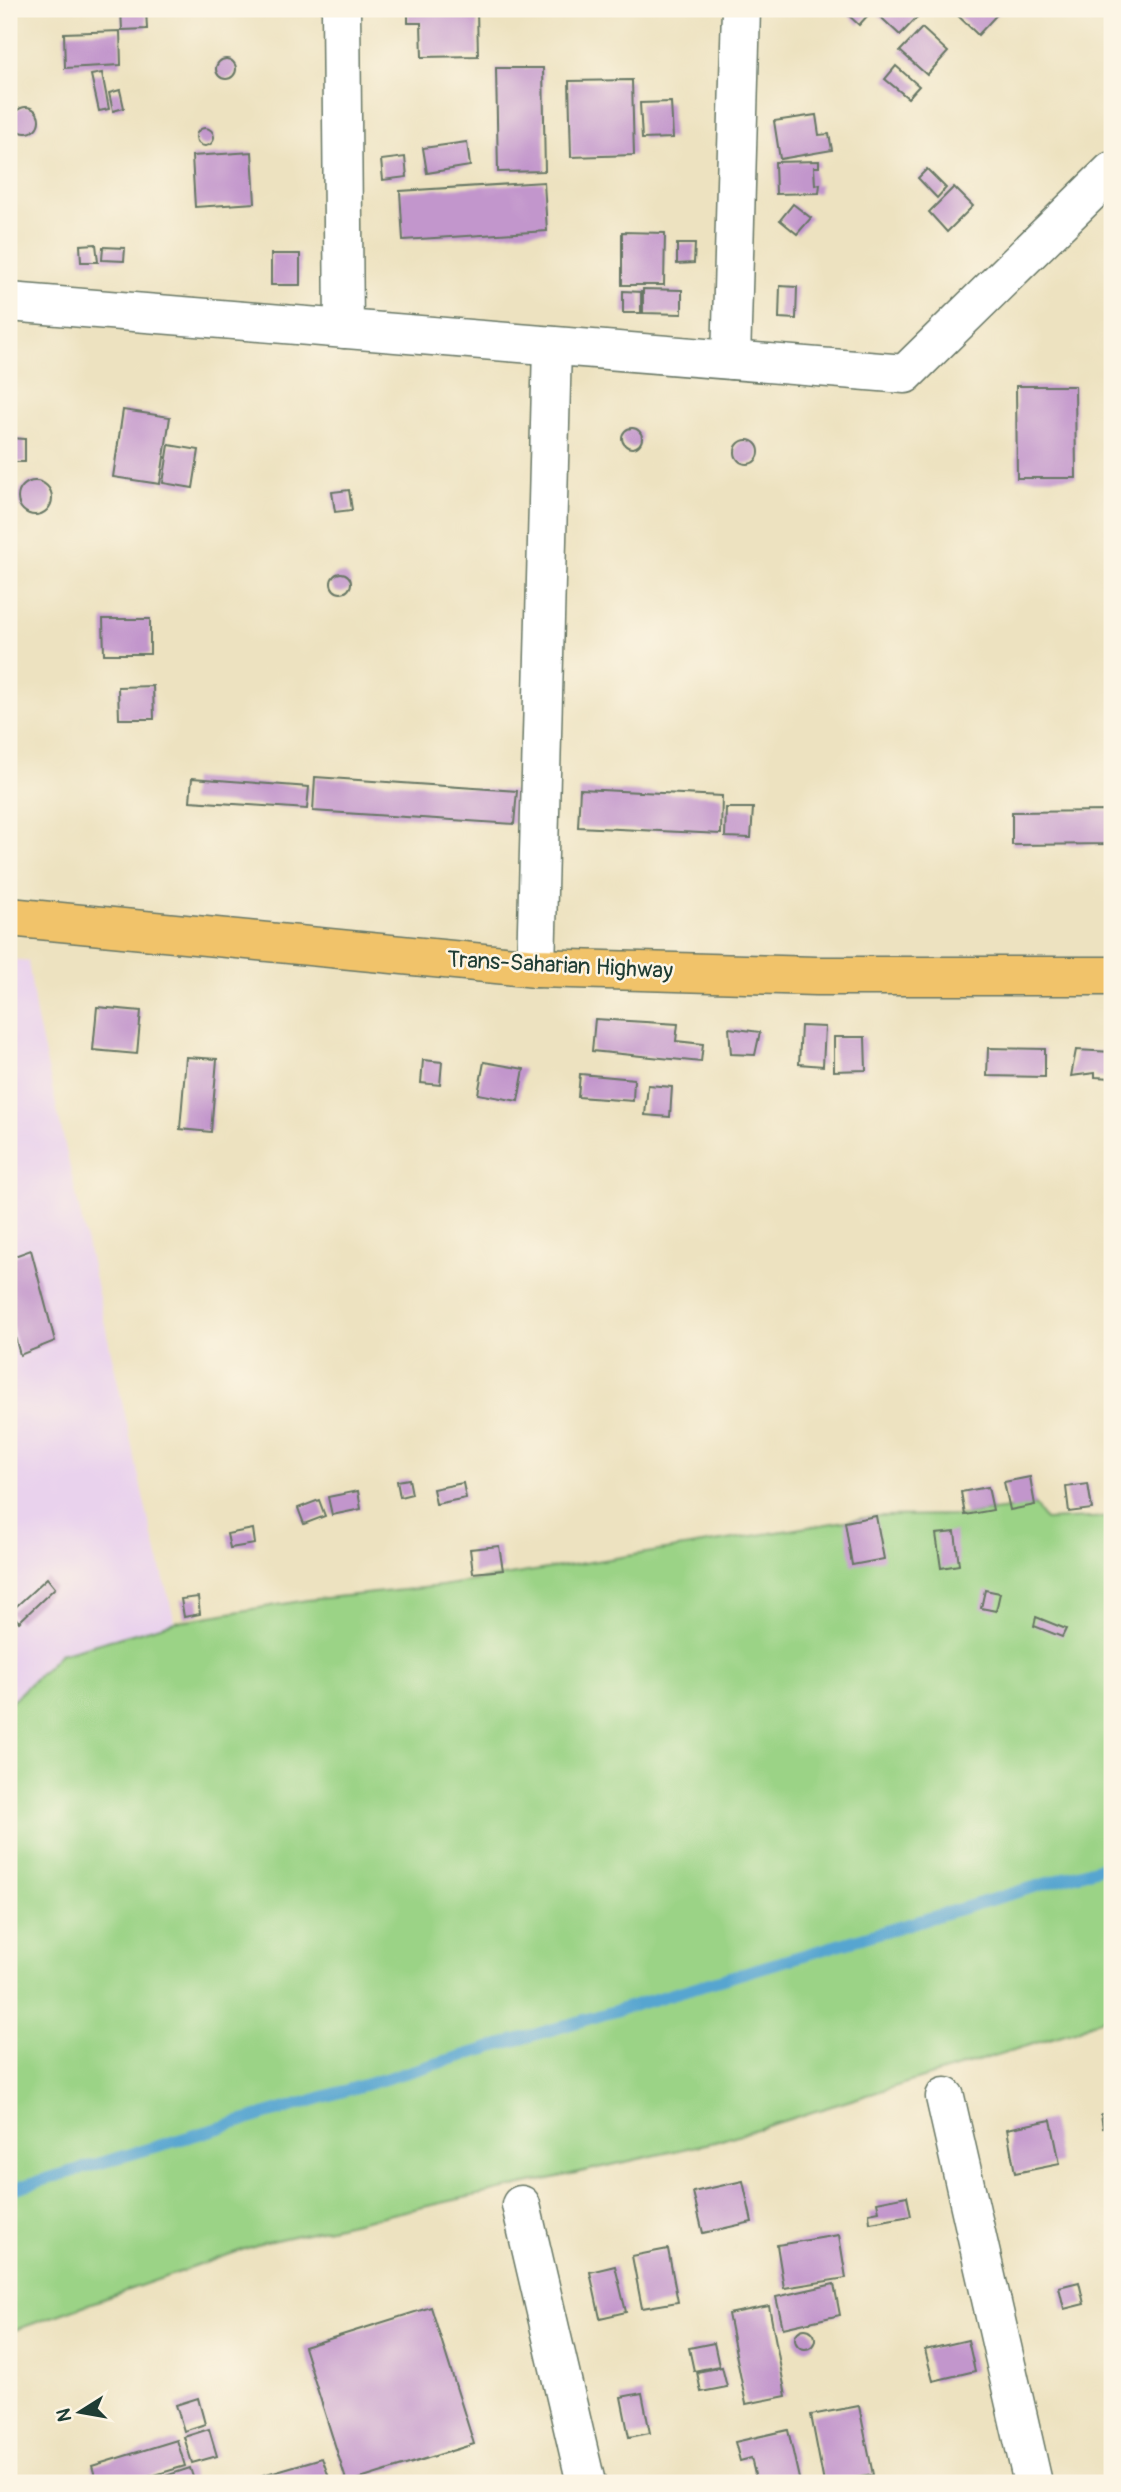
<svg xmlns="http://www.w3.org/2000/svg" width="1121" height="2492" font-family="Pangolin,sans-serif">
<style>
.built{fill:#e9d2ed}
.green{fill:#9bd386;stroke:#5d885d;stroke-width:2}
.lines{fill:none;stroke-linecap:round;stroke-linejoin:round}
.stream{stroke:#56a5d0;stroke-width:12}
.building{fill:#c296cc}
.minor-casing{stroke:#677765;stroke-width:41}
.trunk-casing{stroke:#677765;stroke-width:41}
.minor{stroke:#fff;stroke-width:38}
.trunk{stroke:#f1c36a;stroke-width:38}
.labels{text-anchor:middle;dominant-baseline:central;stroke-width:5;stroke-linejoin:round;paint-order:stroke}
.street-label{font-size:23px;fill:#1f3d34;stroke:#fcf5e5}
</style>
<rect width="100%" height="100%" fill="#fcf5e5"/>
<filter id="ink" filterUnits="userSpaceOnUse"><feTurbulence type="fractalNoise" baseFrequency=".0143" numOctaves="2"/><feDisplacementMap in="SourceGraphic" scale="14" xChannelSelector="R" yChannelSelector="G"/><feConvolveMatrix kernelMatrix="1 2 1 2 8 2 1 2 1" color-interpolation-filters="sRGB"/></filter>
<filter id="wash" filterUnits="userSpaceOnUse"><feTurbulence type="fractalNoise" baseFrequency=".00686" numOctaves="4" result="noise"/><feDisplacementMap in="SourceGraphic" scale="28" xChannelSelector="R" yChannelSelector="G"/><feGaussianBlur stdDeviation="1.57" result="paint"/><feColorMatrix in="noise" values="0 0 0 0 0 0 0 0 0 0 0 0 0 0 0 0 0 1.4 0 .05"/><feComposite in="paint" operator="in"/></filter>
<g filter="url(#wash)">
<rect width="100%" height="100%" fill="#ede2c0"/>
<path class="built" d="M9 959 28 961 36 1015 148 1518 175 1622 60 1654 9 1704Z"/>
<path class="green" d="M1035 1505 1045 1520 1112 1517V2014L1075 2031 715 2142 262 2243 9 2332V1704L60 1654 175 1622 307 1600 441 1586 876 1516 965 1515Z"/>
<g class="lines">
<path class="stream" d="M9 2190 1112 1864"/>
</g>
<g id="blocks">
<g class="building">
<path d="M121 9H146L147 29 122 30Z"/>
<path d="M408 9H477L478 56 422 57 421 23H408Z"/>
<path d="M850 9H864L869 14 859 25 846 13Z"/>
<path d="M872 9H925L900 35Z"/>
<path d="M951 9H1002L978 35Z"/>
<path d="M922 28 948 52 927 75 900 51Z"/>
<path d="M120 31 121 65 65 68 64 33Z"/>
<circle cx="226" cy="69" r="10"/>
<path d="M896 66 919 86 908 98 885 79Z"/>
<path d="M496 68H543L545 171 498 172Z"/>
<path d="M102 73 109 109 99 111 91 75Z"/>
<path d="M632 80 634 155 571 157 569 81Z"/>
<path d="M120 90 124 108 113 111 109 93Z"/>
<path d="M671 102 673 138 642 139 640 103Z"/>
<circle cx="26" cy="120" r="13"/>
<path d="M816 115 819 135 829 134 832 150 780 159 774 121Z"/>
<circle cx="205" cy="137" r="9"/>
<path d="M467 142 470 166 427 173 423 148Z"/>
<path d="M252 152 255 203 195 207 192 156Z"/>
<path d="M405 157 407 177 383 180 381 160Z"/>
<path d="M819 161V167H814L815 185 820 184 819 193 776 194 775 162Z"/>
<path d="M927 169 946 188 937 198 918 178Z"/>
<path d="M544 182 547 231 403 240 400 191Z"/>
<path d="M954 187 973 206 947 232 929 212Z"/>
<path d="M793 204 811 218 797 234 780 220Z"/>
<path d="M622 232 665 233 664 285H622Z"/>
<path d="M96 244 98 262H81L80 245Z"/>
<path d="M677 244H695L694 263 677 264Z"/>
<path d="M103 247 125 248 124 261 102 260Z"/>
<rect x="271" y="254" width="29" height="31"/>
<path d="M780 286 797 287 796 319 779 318Z"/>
<path d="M643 289 682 290V314L643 313Z"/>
<path d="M623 291 641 292V313H623Z"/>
<path d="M1016 386H1075L1076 478H1017Z"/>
<path d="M123 410 170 417 160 484 113 477Z"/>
<circle cx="632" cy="438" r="10"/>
<path d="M9 438 25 439V462H9Z"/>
<circle cx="747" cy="452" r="12"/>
<path d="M169 445 199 450 193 488 163 483Z"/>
<circle cx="35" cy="498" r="17"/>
<path d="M349 490 352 510 335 512 332 492Z"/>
<circle cx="341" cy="583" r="10"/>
<path d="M103 619H150V654H104Z"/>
<path d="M153 686 154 719H119L118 687Z"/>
<path d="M315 777 517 791 514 824 313 811Z"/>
<path d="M192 778 309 787 307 809 190 801Z"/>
<path d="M580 789 722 796 721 834 578 827Z"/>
<path d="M726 808H753L751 838 725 837Z"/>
<path d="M1112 811V844L1012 845V812Z"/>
<path d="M97 1007 141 1011 137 1054 93 1050Z"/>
<path d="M595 1019 678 1024 676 1041 703 1044 701 1062 592 1051Z"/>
<path d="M801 1026 825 1027 823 1066 799 1064Z"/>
<path d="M729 1028 760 1032 755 1055 731 1054Z"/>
<path d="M834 1037H865L866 1070 834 1071Z"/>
<path d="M988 1048 1045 1049V1077L987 1076Z"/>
<path d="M1076 1050 1112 1052V1078L1095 1077V1073L1071 1076Z"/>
<path d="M186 1057 217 1059 211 1132 180 1129Z"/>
<path d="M423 1060 442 1062 440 1085 421 1083Z"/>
<path d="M484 1062 524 1069 518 1101 478 1094Z"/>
<path d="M580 1074 634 1079 633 1101 578 1097Z"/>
<path d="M648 1085 672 1087 670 1117 645 1115Z"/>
<path d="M31 1250 55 1341 20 1355 9 1315V1258Z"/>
<path d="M1030 1477 1035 1505 1010 1510 1004 1482Z"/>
<path d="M409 1479 412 1494 400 1497 397 1481Z"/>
<path d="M463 1483 466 1498 436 1504 433 1489Z"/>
<path d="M1088 1484 1092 1509 1069 1512 1066 1487Z"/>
<path d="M988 1487 993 1510 965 1515 961 1492Z"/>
<path d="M358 1491 361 1509 332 1515 328 1497Z"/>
<path d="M319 1500 325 1516 304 1524 298 1508Z"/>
<path d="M876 1516 884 1559 852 1565 845 1522Z"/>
<path d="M253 1529 255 1544 230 1548 227 1534Z"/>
<path d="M955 1532 959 1565 941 1568 936 1534Z"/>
<path d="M499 1546 503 1570 473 1573 470 1549Z"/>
<path d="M47 1578 55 1588 19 1622 10 1612Z"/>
<path d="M985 1590 1000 1593 996 1611 981 1608Z"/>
<path d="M198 1597 200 1614 184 1617 181 1599Z"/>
<path d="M1036 1617 1066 1629 1062 1637 1034 1626Z"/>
<path d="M1112 2112V2126L1103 2128 1101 2114Z"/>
<path d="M1051 2120 1060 2164 1015 2173 1007 2129Z"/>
<path d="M743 2181 752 2222 703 2233 693 2192Z"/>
<path d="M907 2196 911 2216 870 2223 869 2213 879 2211 877 2202Z"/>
<path d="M839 2235 846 2278 784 2288 777 2245Z"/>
<path d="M668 2249 678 2302 642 2308 632 2256Z"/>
<path d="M615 2266 626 2312 600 2318 590 2272Z"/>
<path d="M1079 2282 1084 2304 1064 2309 1059 2287Z"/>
<path d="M834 2284 840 2315 783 2328 776 2297Z"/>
<path d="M769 2306 786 2396 746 2404 728 2314Z"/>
<path d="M431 2307 474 2444 347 2483 304 2347Z"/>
<circle cx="805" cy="2339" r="10"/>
<path d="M968 2340 975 2371 933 2381 925 2350Z"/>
<path d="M714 2343 719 2366 694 2371 689 2348Z"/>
<path d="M722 2367 727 2387 701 2392 697 2372Z"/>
<path d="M642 2393 650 2433 629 2437 621 2397Z"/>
<path d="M198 2398 205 2424 184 2431 176 2405Z"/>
<path d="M859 2406 873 2475 824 2483 811 2415Z"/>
<path d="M209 2429 217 2456 192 2463 184 2437Z"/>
<path d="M788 2430 800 2483H757L751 2458 740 2461 735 2442Z"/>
<path d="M177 2440 185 2466 128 2483H97L92 2466Z"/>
<path d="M322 2458 331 2483H266L263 2475Z"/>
<path d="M190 2468 195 2483H144Z"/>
</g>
</g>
</g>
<g filter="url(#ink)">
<use href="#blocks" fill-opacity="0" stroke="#677765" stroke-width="2"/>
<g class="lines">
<defs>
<g id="minor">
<path d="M341 9 344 329"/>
<path d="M9 302 905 374 1112 171"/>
<path d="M731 360 741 9"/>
<path d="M536 968 552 346"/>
<path d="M945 2097 1033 2483"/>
<path d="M521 2205 586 2483"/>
</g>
<path id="trunk" d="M9 917 536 968 816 976H1112"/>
</defs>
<use href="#minor" class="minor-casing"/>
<use href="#trunk" class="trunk-casing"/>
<use href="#minor" class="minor"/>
<use href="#trunk" class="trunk"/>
</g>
</g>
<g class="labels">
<g class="street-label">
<text transform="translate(560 965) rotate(3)">Trans-Saharian Highway</text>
</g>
</g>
<rect width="1121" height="2492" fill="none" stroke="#fcf5e5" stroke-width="35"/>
<g transform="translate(80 2412) rotate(259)" stroke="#fcf5e5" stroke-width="5" paint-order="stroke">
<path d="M0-5L12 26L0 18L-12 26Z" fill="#1f3d34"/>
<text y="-10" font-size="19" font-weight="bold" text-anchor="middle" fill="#1f3d34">N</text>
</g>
</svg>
